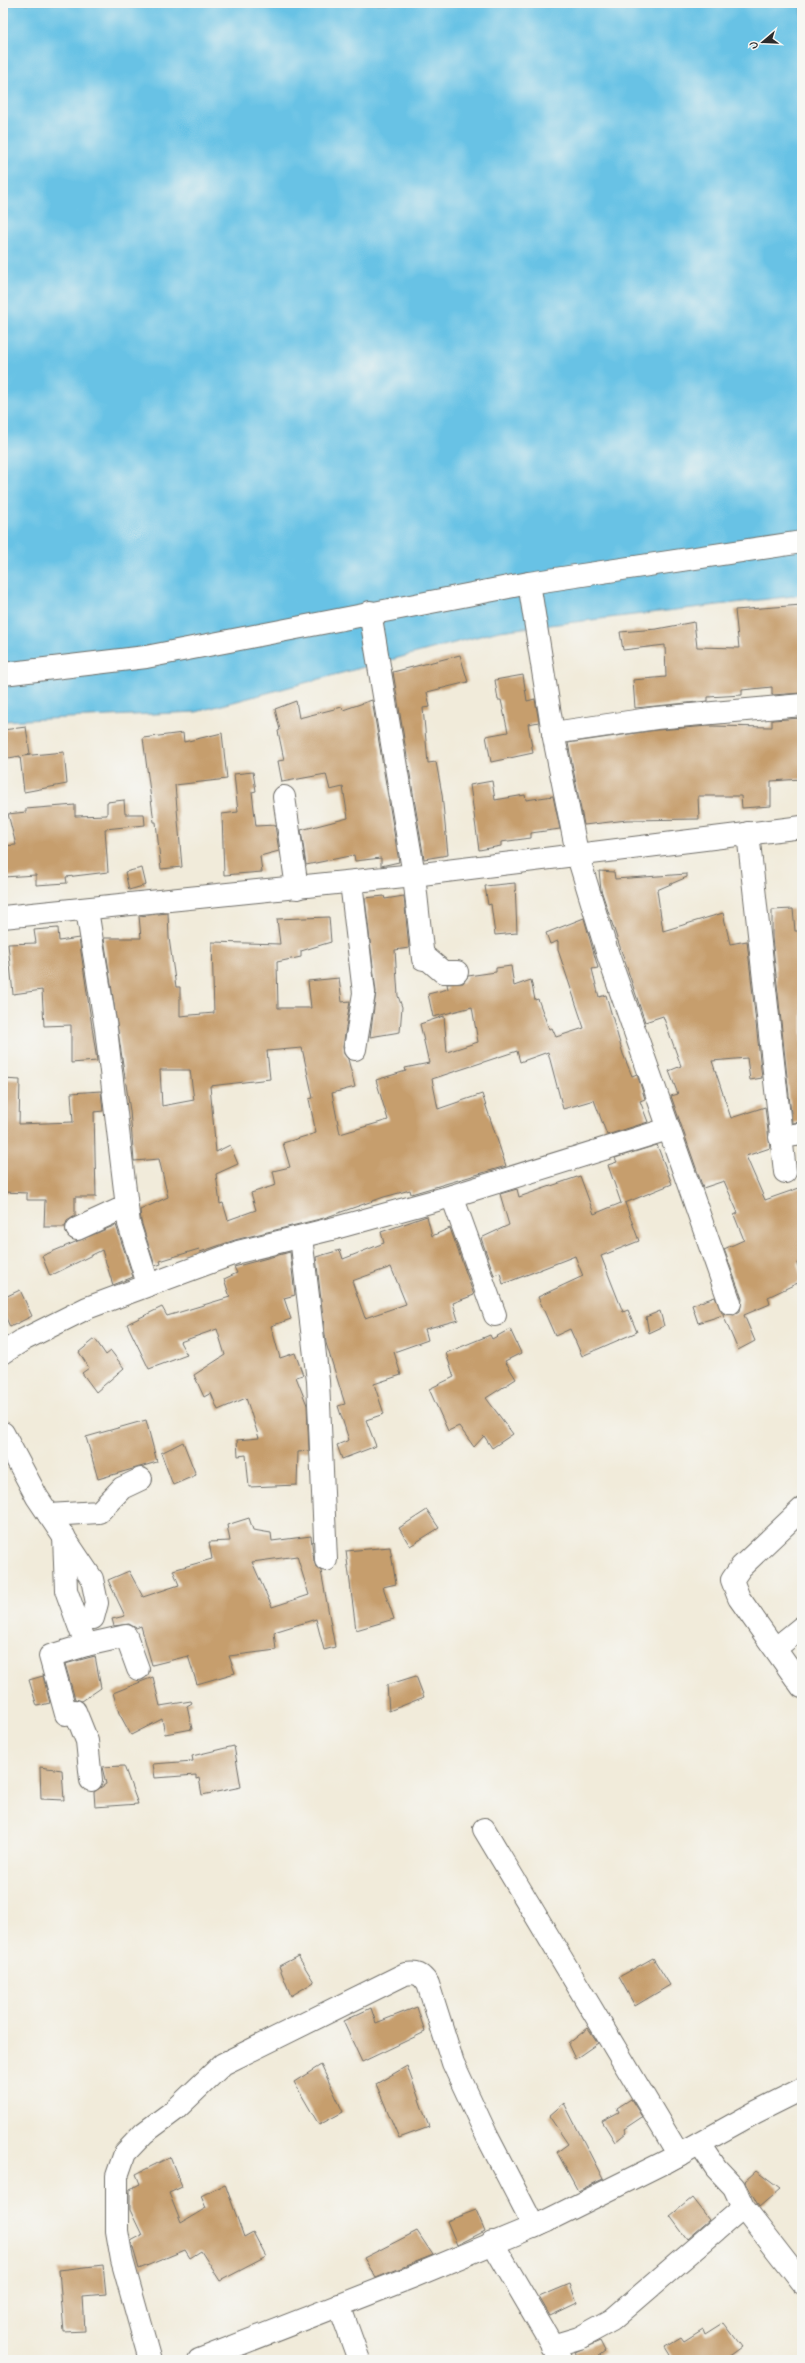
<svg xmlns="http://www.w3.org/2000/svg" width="805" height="2363" font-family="Mynerve,sans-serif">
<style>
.water{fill:#67c2e5;stroke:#497688}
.building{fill:#c69e6d;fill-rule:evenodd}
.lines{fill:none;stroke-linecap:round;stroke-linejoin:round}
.minor-casing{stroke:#706e68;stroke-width:24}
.highway-casing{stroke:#706e68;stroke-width:24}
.minor{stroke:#fff;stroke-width:22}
.highway{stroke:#fff;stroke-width:22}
</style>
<rect width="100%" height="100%" fill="#f6f6f2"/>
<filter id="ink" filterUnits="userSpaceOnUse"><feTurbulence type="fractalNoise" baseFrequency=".025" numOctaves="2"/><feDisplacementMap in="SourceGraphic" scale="8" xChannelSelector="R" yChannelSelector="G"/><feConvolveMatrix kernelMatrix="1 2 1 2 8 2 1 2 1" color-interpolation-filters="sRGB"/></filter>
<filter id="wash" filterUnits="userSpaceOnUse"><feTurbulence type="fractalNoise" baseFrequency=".012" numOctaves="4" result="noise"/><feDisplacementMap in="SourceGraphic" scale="16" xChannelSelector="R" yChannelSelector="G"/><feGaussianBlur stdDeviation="0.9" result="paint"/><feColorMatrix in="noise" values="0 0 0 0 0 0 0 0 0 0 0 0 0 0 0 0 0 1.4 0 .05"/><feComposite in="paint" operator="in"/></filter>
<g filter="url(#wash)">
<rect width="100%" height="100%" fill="#f1ebda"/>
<path class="water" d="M3 3H802V595L499 631 196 712 3 721Z"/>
<g id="blocks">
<g class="building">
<path d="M802 605V693L772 695V687L742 690V695L708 697V701L635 708 633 680 666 677 665 645 623 650 620 632 657 629 694 622 697 647 739 648 735 610Z"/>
<path d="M460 655 468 682 427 692 430 707 423 708 428 763 436 762 442 794 448 855 424 859 393 672Z"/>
<path d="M523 675 527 701 535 699 539 722 528 724 533 753 491 762 486 736 508 732 501 700H498L495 680Z"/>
<path d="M372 700 399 862 381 866V858L355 861 354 855 306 865 301 830 348 818 343 787 330 790 326 774 282 782 278 761 284 760 278 731 280 730 275 709 296 701 299 718 342 707 343 710Z"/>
<path d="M802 718V779L771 781V806L742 808 741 796H698L699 819 627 820 584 825 568 743 657 730 709 726 772 727V720Z"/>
<path d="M26 727 30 754 22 756 64 752 67 784 24 792 20 756 3 759V730Z"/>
<path d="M183 733 184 742 222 733 227 779 175 785 182 867 161 869 156 822H154L143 738Z"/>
<path d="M253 772 256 791 252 792 256 826 275 825 279 851 260 856 262 872 224 875 222 814 238 812 234 774Z"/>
<path d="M492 781 495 800 525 795 526 800 553 796 560 829 531 833V838L501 842V846L479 850 470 785Z"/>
<path d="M124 800 125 814H144L145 825 105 829 108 872 66 877 67 883 36 885V875L3 877V846L16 845 8 814 26 812V809L75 805V816L107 815V802Z"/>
<path d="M142 868 146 885 129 890 125 872Z"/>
<path d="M599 871 614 872 615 879 687 874V877L657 890 663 931 723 913 730 944 747 941 762 1078 750 1080 747 1058 712 1061 731 1118 765 1107 770 1148 746 1156 765 1200 802 1187V1261L797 1263 802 1281 768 1297 770 1304 744 1315 755 1341 738 1350 723 1315 698 1323 692 1305 715 1297 722 1313 734 1315 740 1311 742 1299 724 1249 744 1240 734 1215 738 1213 724 1181 703 1188 671 1096 678 1094 669 1071 681 1066 663 1016 645 1022 601 890Z"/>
<path d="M515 883 517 933 495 935 491 904 488 905 485 886Z"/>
<path d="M384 896 385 899 404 896 409 948 395 950 398 996 402 1007 400 1032 370 1037 376 992 365 898Z"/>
<path d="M793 909 795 931H802V1122L792 1123 772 938V910Z"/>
<path d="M168 913 169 938 176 987H180V1016L214 1013 212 942 280 944 277 919 329 917 331 942 301 951V957L277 962 278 1008H311L308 981 339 978 342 1002 350 1001 343 1047 344 1054 348 1059 355 1087 332 1093 340 1134 388 1120 376 1080 406 1071 405 1068 429 1063 420 1024 444 1016 447 1052 478 1042 472 1007 433 1017 428 994 448 989 447 984 463 983 468 976 496 972V968L511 966 514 986 531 980 535 1000 538 999 549 1029 552 1028 556 1037 584 1028 558 950V941L550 944 546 933 584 918 598 968 592 969 599 997 606 995 623 1054 632 1076 637 1074 645 1099 640 1101 648 1122 607 1135 594 1100 563 1109 548 1052 520 1062 517 1051 432 1079 438 1109 482 1094 506 1166 411 1194 410 1190 384 1197 324 1218 235 1240 200 1252 199 1249 160 1261 161 1264 155 1266 141 1221 140 1210 168 1197 159 1159 134 1161 130 1111 104 938H141L139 916ZM302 1048 313 1098 309 1099 316 1133 283 1143 290 1167 273 1171 276 1185 251 1193 256 1210 228 1220 223 1203 220 1204 216 1174 238 1164 230 1145 216 1152 210 1086 270 1079 267 1051ZM160 1070H190L194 1100 162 1106Z"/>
<path d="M58 928 59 941 79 938 97 1061 71 1063V1025L44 1026 42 990 13 994 8 944 36 943 34 930Z"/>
<path d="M3 1079 20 1080 19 1124 73 1122 71 1093 101 1091 103 1111 94 1112 96 1197H75V1216L67 1221 65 1227H44L45 1200H27V1193L3 1192Z"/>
<path d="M657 1145 672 1184 625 1203 639 1241 601 1256 623 1312 628 1310 637 1332 582 1356 570 1329 555 1336 538 1297 583 1276 575 1256 503 1284 500 1273 494 1275 481 1238 509 1225 500 1194 517 1189 519 1197 580 1176 594 1214 621 1203 608 1165 617 1162 615 1158Z"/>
<path d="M427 1216 432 1236 450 1228 474 1295 453 1303 458 1320 425 1329 428 1340 394 1352 401 1375 374 1384 384 1414 366 1420 376 1446 342 1459 337 1445 349 1440 338 1406 345 1404 326 1343 316 1257 340 1250 343 1259 384 1243 381 1232ZM391 1267 406 1304 365 1318 352 1281Z"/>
<path d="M116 1225 133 1277 113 1285 102 1250 50 1276 42 1256Z"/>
<path d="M290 1252 295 1295 284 1298 291 1319 271 1326 280 1358 295 1353 303 1375 296 1377 307 1405 309 1451 298 1452 297 1485 249 1487 246 1455 238 1456 237 1440 259 1438 246 1398 218 1410 211 1393 204 1397 194 1375 225 1355 217 1329 180 1342 187 1355 149 1369 127 1324 162 1307 167 1316 230 1297 224 1279 237 1273 234 1267Z"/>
<path d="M20 1290 32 1316 10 1327 3 1311V1298Z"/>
<path d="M660 1311 664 1326 649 1333 646 1317Z"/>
<path d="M510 1329 521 1353 505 1361 516 1379 486 1398 513 1434 492 1448 484 1436 474 1447 459 1426 448 1431 429 1389 454 1377 446 1353 490 1335 492 1339Z"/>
<path d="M95 1339 106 1355 111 1351 124 1368 96 1392 82 1373 89 1368 79 1352Z"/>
<path d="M146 1420 157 1462 98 1479 86 1437Z"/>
<path d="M183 1442 196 1475 173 1485 161 1453Z"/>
<path d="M427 1510 439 1528 410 1546 399 1528Z"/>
<path d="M249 1518 253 1530 271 1533 272 1541 311 1536 314 1561 316 1567 321 1571 335 1647 324 1650 316 1619 274 1632 276 1650 229 1656 235 1673 197 1684 188 1656 152 1665 141 1626 136 1628 129 1624 114 1626 112 1619 125 1616 108 1580 129 1571 143 1597 179 1585 173 1570 212 1559 209 1542 230 1541 227 1525ZM297 1556 309 1595 272 1607 252 1562Z"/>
<path d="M390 1547 396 1584 383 1587 394 1619 356 1630 346 1551Z"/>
<path d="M95 1656 101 1688 82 1701 75 1699 65 1664Z"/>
<path d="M43 1676 50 1703 37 1706 29 1680Z"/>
<path d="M416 1676 424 1697 389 1711 387 1685Z"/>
<path d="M153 1677 160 1706 191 1701 192 1703 187 1706 192 1729 165 1734 162 1719 131 1735 119 1713 113 1693Z"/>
<path d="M234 1746 241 1787 202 1795 199 1778 196 1779V1775L155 1778 153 1764 193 1761 192 1756Z"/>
<path d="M124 1766 138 1804 95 1807 94 1792 106 1784 102 1767Z"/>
<path d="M40 1767 62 1770 64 1800 41 1799Z"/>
<path d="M298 1956 314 1982 291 1996 279 1966Z"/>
<path d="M653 1958 670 1985 635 2006 619 1977Z"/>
<path d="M417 2007 425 2032 362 2062 343 2021 371 2008 376 2023Z"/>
<path d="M588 2028 598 2043 575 2059 568 2044Z"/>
<path d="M321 2065 343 2112 319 2125 294 2082Z"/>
<path d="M407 2066 429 2127 399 2138 376 2084Z"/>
<path d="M631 2099 642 2117 624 2129 626 2133 615 2142 602 2121 619 2112 617 2108Z"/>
<path d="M564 2103 603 2179 578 2191 557 2152 568 2144 549 2116Z"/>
<path d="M170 2157 182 2187 169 2193 181 2223 206 2208 201 2196 225 2184 244 2237 253 2232 266 2257 220 2281 201 2251 190 2258 185 2250 139 2269 131 2241 142 2235 130 2210V2189L140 2184 136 2174Z"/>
<path d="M756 2171 780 2189 759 2207 745 2181Z"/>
<path d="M692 2198 709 2220 687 2239 670 2216Z"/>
<path d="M476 2210 485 2231 457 2245 447 2221Z"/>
<path d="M417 2231 433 2255 376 2278 364 2258Z"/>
<path d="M103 2265 106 2294 83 2296 85 2331 64 2332 59 2270Z"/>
<path d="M570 2284 577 2303 550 2316 539 2297Z"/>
<path d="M724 2323 742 2347 724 2360H674L666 2347 681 2338 684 2342 703 2330 705 2335Z"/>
<path d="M600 2341 605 2351 593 2360H579L575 2352Z"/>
</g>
</g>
</g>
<g filter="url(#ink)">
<use href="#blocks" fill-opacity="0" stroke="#706e68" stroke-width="1"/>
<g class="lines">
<defs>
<g id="minor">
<path d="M529 583 553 733 577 853 608 955 730 1303"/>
<path d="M370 612 414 875 423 959"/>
<path d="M3 674 146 657 529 583 802 542"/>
<path d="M553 733 656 718 802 705"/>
<path d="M284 797 297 888"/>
<path d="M748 833 785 1172"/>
<path d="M351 882 364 993 355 1049"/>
<path d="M87 910 106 1029 129 1224 148 1284"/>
<path d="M423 955 443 972H457"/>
<path d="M780 1137 802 1134"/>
<path d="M452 1196 495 1315"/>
<path d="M77 1229 127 1206"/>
<path d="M301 1237 318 1381 326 1560"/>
<path d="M3 1353 23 1340 87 1308 238 1252 339 1227 452 1196 668 1129"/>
<path d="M3 1433 37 1497 92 1579 97 1603 93 1618"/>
<path d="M802 1509 741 1567 732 1580 739 1598 802 1687"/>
<path d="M49 1515 99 1512 122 1488 141 1479"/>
<path d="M64 1536 66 1590 86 1645 50 1656 66 1714 75 1711 87 1741 91 1780"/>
<path d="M86 1645 126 1636 138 1669"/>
<path d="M776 1648 802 1627"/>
<path d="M666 2162 756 2112 802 2089"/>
<path d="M743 2207 802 2283"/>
<path d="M492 2242 561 2360"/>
<path d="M339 2305 359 2360"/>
<path d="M552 2346 579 2338 612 2320 743 2207 734 2187 716 2168 700 2144"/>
<path d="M150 2360 122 2260 117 2231V2176L125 2153 144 2133 175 2110 223 2064 405 1974C417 1972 421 1974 428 1984L453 2063 487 2136 534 2227 679 2155 484 1829"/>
<path d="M199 2360 412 2277 547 2221"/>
</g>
<path id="highway" d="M3 917 414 875 802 827"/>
</defs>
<use href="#minor" class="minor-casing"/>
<use href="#highway" class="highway-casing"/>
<use href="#minor" class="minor"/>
<use href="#highway" class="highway"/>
</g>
</g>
<rect width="805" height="2363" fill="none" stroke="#f6f6f2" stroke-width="16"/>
<g transform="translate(763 42) rotate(251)" stroke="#f6f6f2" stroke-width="3" paint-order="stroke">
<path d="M0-3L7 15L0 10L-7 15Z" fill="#2b2b2b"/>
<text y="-6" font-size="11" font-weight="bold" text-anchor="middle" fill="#2b2b2b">U</text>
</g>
</svg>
